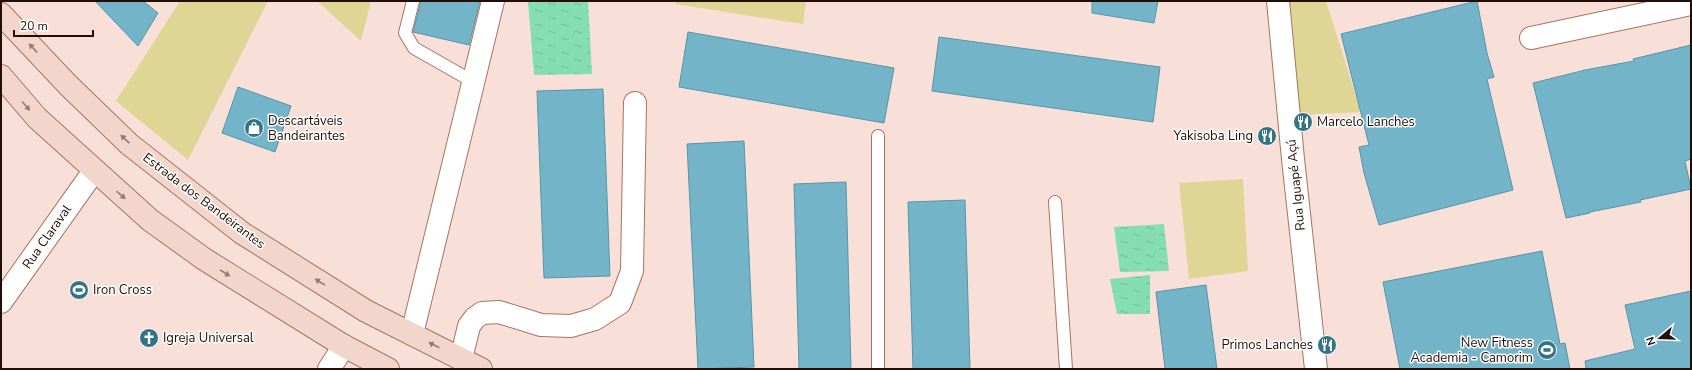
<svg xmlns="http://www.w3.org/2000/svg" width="1692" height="370" font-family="'Nunito Sans',sans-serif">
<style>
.green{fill:#dfd595}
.water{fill:url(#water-ripples)}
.building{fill:#73b4c9;stroke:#5595a9}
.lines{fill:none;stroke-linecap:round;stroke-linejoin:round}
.service-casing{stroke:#a87461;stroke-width:14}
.minor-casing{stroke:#a87461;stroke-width:24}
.secondary-casing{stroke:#a87461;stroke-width:24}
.service{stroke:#fff;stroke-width:12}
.minor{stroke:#fff;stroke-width:22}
.secondary{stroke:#f2d6cb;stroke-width:22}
.oneway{fill:#947c73}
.labels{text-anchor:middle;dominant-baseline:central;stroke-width:3;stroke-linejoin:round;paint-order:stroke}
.poi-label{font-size:13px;fill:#220e07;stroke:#fff;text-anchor:start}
.street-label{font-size:13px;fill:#220e07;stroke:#fff}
</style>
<defs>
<pattern id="water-ripples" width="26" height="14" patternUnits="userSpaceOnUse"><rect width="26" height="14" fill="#84deb1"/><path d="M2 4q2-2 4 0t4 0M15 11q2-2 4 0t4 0" fill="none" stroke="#72bd97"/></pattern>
</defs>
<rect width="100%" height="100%" fill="#f8e0d8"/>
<g class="green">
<path d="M180 1H268L188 160 116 101Z"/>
<path d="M317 1H371L361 41Z"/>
<path d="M676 1H806L803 24 675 4Z"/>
<path d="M1288 1H1326L1361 112 1298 115Z"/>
<path d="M1243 179 1248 271 1189 279 1179 183Z"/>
</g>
<g class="water">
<path d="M528 1H588L592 74 534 75Z"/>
<path d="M1164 224 1169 271 1120 272 1114 227Z"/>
<path d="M1150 275V314H1117L1110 279Z"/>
</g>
<g class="building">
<path d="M95 1H143L158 13 138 46Z"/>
<path d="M421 1H480L469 45 413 32Z"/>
<path d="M1092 1H1158L1154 23 1092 13Z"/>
<path d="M1477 1 1487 53 1494 77 1487 79 1513 190 1379 225 1364 173 1359 147 1369 145 1341 34Z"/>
<path d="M688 32 894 68 884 123 679 87Z"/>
<path d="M939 37 1160 67 1153 122 932 91Z"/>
<path d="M1691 45V159L1685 161 1691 189 1640 200 1641 202 1590 212V213L1566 218 1533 83 1585 70 1634 61 1633 59Z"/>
<path d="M238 87 291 106 275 152 222 133Z"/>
<path d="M603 89 610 276 544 278 537 91Z"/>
<path d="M744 141 754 367 698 369 687 144Z"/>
<path d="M846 182 851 369H799L794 184Z"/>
<path d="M965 200 970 369H913L908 202Z"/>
<path d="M1542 251 1560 344 1565 343 1570 369H1400L1383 282Z"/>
<path d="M1206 285 1217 369H1165L1156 292Z"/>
<path d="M1691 291V369H1586L1585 361 1635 349 1625 305Z"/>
</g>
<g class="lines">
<defs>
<g id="service">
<path d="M413 1 405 33 414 48 472 81"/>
<path d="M1055 202 1066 369"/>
<path d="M878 369V136"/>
</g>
<g id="minor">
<path d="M1278 1 1293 159 1316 369"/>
<path d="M1531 38 1691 4"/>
<path d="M1 302 94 171"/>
<path d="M412 334 493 1"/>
<path d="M461 359 469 326 475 318 482 313 499 312 541 325 571 326 595 319 620 303 632 271 635 103"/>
<path d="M329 369 344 346"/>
</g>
<g id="secondary">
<path d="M1 14 68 85 129 144 242 233 366 311 481 369"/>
<path d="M1 76 37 118 150 220 204 259 344 346 388 369"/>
</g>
</defs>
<use href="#service" class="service-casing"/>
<use href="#minor" class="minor-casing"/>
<use href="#secondary" class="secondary-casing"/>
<use href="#service" class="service"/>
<use href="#minor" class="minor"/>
<use href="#secondary" class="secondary"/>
</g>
<defs><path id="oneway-solid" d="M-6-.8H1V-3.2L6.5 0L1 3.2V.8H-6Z"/></defs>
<g class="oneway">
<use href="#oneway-solid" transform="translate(33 48) rotate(-133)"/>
<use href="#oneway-solid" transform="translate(26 106) rotate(49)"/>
<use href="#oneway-solid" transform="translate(125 139) rotate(-137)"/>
<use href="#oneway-solid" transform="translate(121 195) rotate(41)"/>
<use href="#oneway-solid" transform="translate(225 273) rotate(32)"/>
<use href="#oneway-solid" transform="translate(320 282) rotate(-148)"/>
<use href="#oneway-solid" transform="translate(434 345) rotate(-153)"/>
</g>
<defs>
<symbol id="restaurant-disc" viewBox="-11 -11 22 22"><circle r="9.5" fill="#337387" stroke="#fff"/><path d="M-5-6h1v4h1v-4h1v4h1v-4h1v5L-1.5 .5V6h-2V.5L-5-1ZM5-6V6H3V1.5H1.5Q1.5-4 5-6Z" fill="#fff"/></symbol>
<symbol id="shop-disc" viewBox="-11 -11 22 22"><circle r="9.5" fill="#337387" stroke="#fff"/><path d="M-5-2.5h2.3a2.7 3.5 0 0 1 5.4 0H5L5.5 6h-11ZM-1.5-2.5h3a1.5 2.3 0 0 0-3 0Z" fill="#fff"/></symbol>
<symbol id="stadium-disc" viewBox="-11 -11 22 22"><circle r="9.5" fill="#337387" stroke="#fff"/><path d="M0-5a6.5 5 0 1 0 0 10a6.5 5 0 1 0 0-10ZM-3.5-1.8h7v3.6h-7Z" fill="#fff"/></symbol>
<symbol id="church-disc" viewBox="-11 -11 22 22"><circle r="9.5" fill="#337387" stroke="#fff"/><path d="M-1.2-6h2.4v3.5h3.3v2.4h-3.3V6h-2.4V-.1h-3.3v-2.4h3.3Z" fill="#fff"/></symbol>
</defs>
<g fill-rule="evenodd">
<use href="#restaurant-disc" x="1292" y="111" width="22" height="22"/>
<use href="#shop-disc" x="243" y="117" width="22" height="22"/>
<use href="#restaurant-disc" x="1256" y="125" width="22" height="22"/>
<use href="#stadium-disc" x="68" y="279" width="22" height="22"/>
<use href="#church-disc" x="138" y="327" width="22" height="22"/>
<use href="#restaurant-disc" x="1316" y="334" width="22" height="22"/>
<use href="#stadium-disc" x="1536" y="339" width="22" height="22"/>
</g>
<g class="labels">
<g class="poi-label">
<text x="268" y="121">Descartáveis<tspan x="268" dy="15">Bandeirantes</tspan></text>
<text x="1317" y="122">Marcelo Lanches</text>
<text x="1253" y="136" text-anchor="end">Yakisoba Ling</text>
<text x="93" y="290">Iron Cross</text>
<text x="163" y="338">Igreja Universal</text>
<text x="1533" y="343" text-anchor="end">New Fitness<tspan x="1533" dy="15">Academia - Camorim</tspan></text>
<text x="1313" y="345" text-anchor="end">Primos Lanches</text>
</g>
<g class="street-label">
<text transform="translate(1296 185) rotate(-96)">Rua Iguapé Açú</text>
<text transform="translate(204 201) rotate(37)">Estrada dos Bandeirantes</text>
<text transform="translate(47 237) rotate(-55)">Rua Claraval</text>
</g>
</g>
<rect width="1692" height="370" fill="none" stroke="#220e07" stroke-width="4"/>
<g transform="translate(1660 338) rotate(251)" stroke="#ffffff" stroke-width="3" paint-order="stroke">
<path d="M0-3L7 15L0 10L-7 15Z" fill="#220e07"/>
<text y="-6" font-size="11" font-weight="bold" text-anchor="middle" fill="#220e07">N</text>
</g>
<path d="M14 30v6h79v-6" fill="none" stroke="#220e07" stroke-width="2"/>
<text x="20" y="30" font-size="12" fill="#220e07" stroke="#ffffff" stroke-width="3" paint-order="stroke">20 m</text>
</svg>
